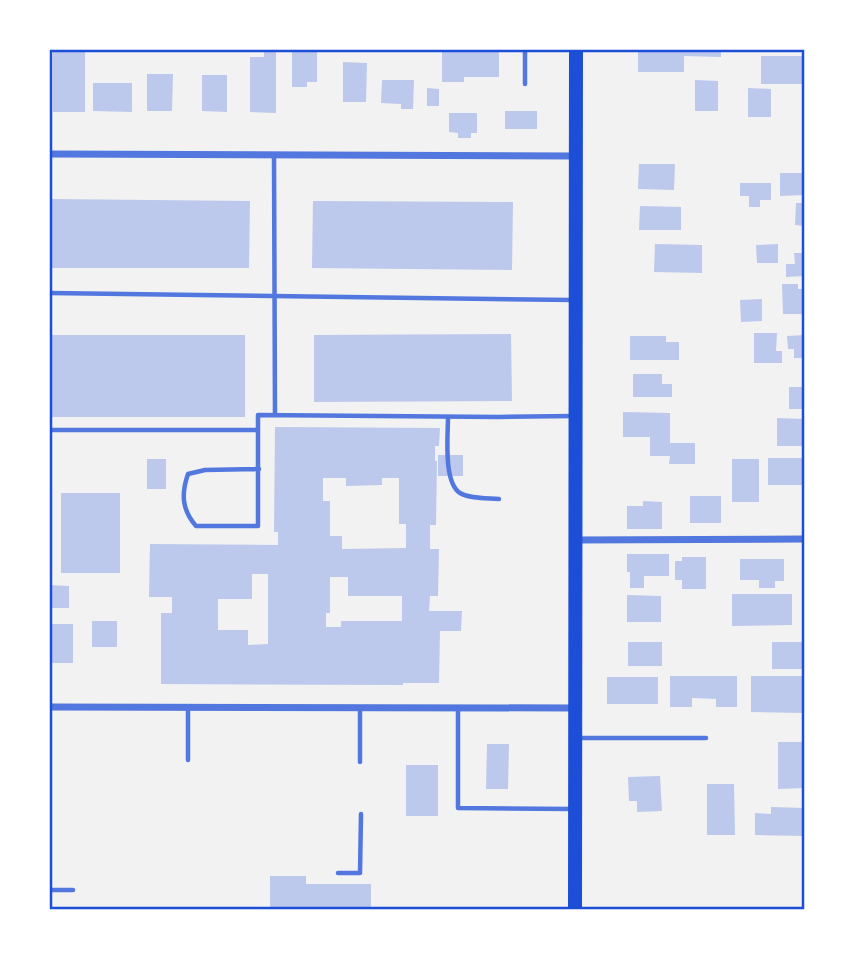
<svg xmlns="http://www.w3.org/2000/svg" width="854" height="959" font-family="Raleway,sans-serif">
<style>
.building{fill:#bdc9ec;fill-rule:evenodd}
.lines{fill:none;stroke-linecap:round;stroke-linejoin:round}
.service{stroke:#5277de;stroke-width:4.5}
.minor{stroke:#5277de;stroke-width:7}
.primary{stroke:#1d4ed8;stroke-width:14}
.neatline{fill:none;stroke:#1d4ed8;stroke-width:2.5}
</style>
<rect width="100%" height="100%" fill="#f2f2f2"/>
<g class="building">
<rect x="53" y="49" width="32" height="63"/>
<path d="M264 49H276V113L250 112V57H264Z"/>
<path d="M292 49H317V82H307V87H292Z"/>
<path d="M442 49H499V77H464V82H442Z"/>
<path d="M638 49H721V57L684 56V72H638Z"/>
<rect x="761" y="56" width="44" height="28"/>
<path d="M343 62 367 63 366 102H343Z"/>
<path d="M147 74H173L172 111H147Z"/>
<path d="M202 75H227V112L202 111Z"/>
<path d="M382 80H414L413 109H401V104L381 103Z"/>
<path d="M695 80 718 81V111H695Z"/>
<path d="M93 83H132V112L93 111Z"/>
<path d="M427 88 439 89V106H427Z"/>
<path d="M748 88 771 89V117H748Z"/>
<rect x="505" y="111" width="32" height="18"/>
<path d="M449 113H477V133H471V138H458V133L449 132Z"/>
<path d="M639 164H675L674 190 638 189Z"/>
<path d="M780 173H805V195L780 196Z"/>
<path d="M740 183H771V200H760V207H749V196H740Z"/>
<path d="M52 199 250 201 249 268H52Z"/>
<path d="M313 201 513 202 512 270 312 268Z"/>
<path d="M796 203H805V226L795 225Z"/>
<path d="M640 206 681 207V230H639Z"/>
<path d="M655 244 702 245V273L654 272Z"/>
<path d="M778 244V263H757L756 245Z"/>
<path d="M794 253H805V276L786 277V264H795Z"/>
<path d="M782 284H798V289H805V314H783Z"/>
<path d="M762 299V321L741 322 740 300Z"/>
<path d="M754 333H777L776 351H782V363H754Z"/>
<path d="M511 334 512 401 314 402V335Z"/>
<rect x="51" y="335" width="194" height="82"/>
<path d="M805 335V358H794V349H788L787 336Z"/>
<path d="M630 336H666V342H679V360H630Z"/>
<path d="M633 374H662V384H672V397H633Z"/>
<rect x="789" y="387" width="16" height="22"/>
<path d="M623 412 670 413V443H695V464H669L670 456H650V437H623Z"/>
<path d="M777 418 805 419V446H777Z"/>
<path d="M275 427 440 428 439 446H435V461H437L436 525H430V549H439L438 596H430L429 611H462L461 631H440L439 683H403V685L161 684V613H172V597H149L150 544 278 545V532H274ZM323 478H346V486L382 485V478H399V524H406V548L342 549V536H330V501H323ZM252 574H268V644L248 645V630H218V599H252ZM330 577H348V596H402V621H341V627H326V613H330Z"/>
<rect x="438" y="455" width="25" height="21"/>
<rect x="768" y="458" width="37" height="27"/>
<rect x="147" y="459" width="19" height="30"/>
<rect x="732" y="459" width="27" height="43"/>
<rect x="61" y="493" width="59" height="80"/>
<rect x="690" y="496" width="31" height="27"/>
<path d="M643 501 662 502V529H627V506H643Z"/>
<path d="M627 554H669V576H644V588H630V572H627Z"/>
<path d="M682 557H706V589H682V580H675V561H682Z"/>
<path d="M740 559H784V581H775V588H759V580H740Z"/>
<path d="M49 585 69 586V608H49Z"/>
<path d="M732 594H792V625L732 626Z"/>
<path d="M627 595 661 596V622H627Z"/>
<rect x="92" y="621" width="25" height="26"/>
<rect x="52" y="624" width="21" height="39"/>
<rect x="628" y="642" width="34" height="24"/>
<rect x="772" y="642" width="33" height="27"/>
<path d="M670 676H737V707H716V699L692 698V707H670Z"/>
<path d="M751 676H805V713L751 712Z"/>
<rect x="607" y="677" width="51" height="27"/>
<path d="M778 742H805V788L778 789Z"/>
<path d="M487 744H509L508 789H486Z"/>
<rect x="406" y="765" width="32" height="51"/>
<path d="M660 776 662 811 637 812V801H629L628 777Z"/>
<path d="M707 784H734L735 835H707Z"/>
<path d="M771 807 805 808V836L755 835V813L771 814Z"/>
<path d="M270 876H306V884H371V910H270Z"/>
</g>
<g class="lines">
<g class="service">
<path d="M525 84V49"/>
<path d="M274 155 275 415"/>
<path d="M49 293 573 300"/>
<path d="M448 417C448 435 443 482 460 493 470 499 487 498 499 499"/>
<path d="M49 430H258V415L498 417 574 416"/>
<path d="M258 430V526H196C182 510 181 494 188 474L205 470 259 469"/>
<path d="M188 708V760"/>
<path d="M360 708V762"/>
<path d="M458 708V808L571 809"/>
<path d="M576 738H706"/>
<path d="M338 873H360L361 814"/>
<path d="M49 890H73"/>
</g>
<g class="minor">
<path d="M49 154 575 156"/>
<path d="M575 540 805 539"/>
<path d="M49 707 575 708"/>
</g>
<path class="primary" d="M575 910 576 49"/>
</g>
<rect width="854" height="959" fill="none" stroke="#ffffff" stroke-width="102"/>
<rect x="51" y="51" width="752" height="857" class="neatline"/>
</svg>
